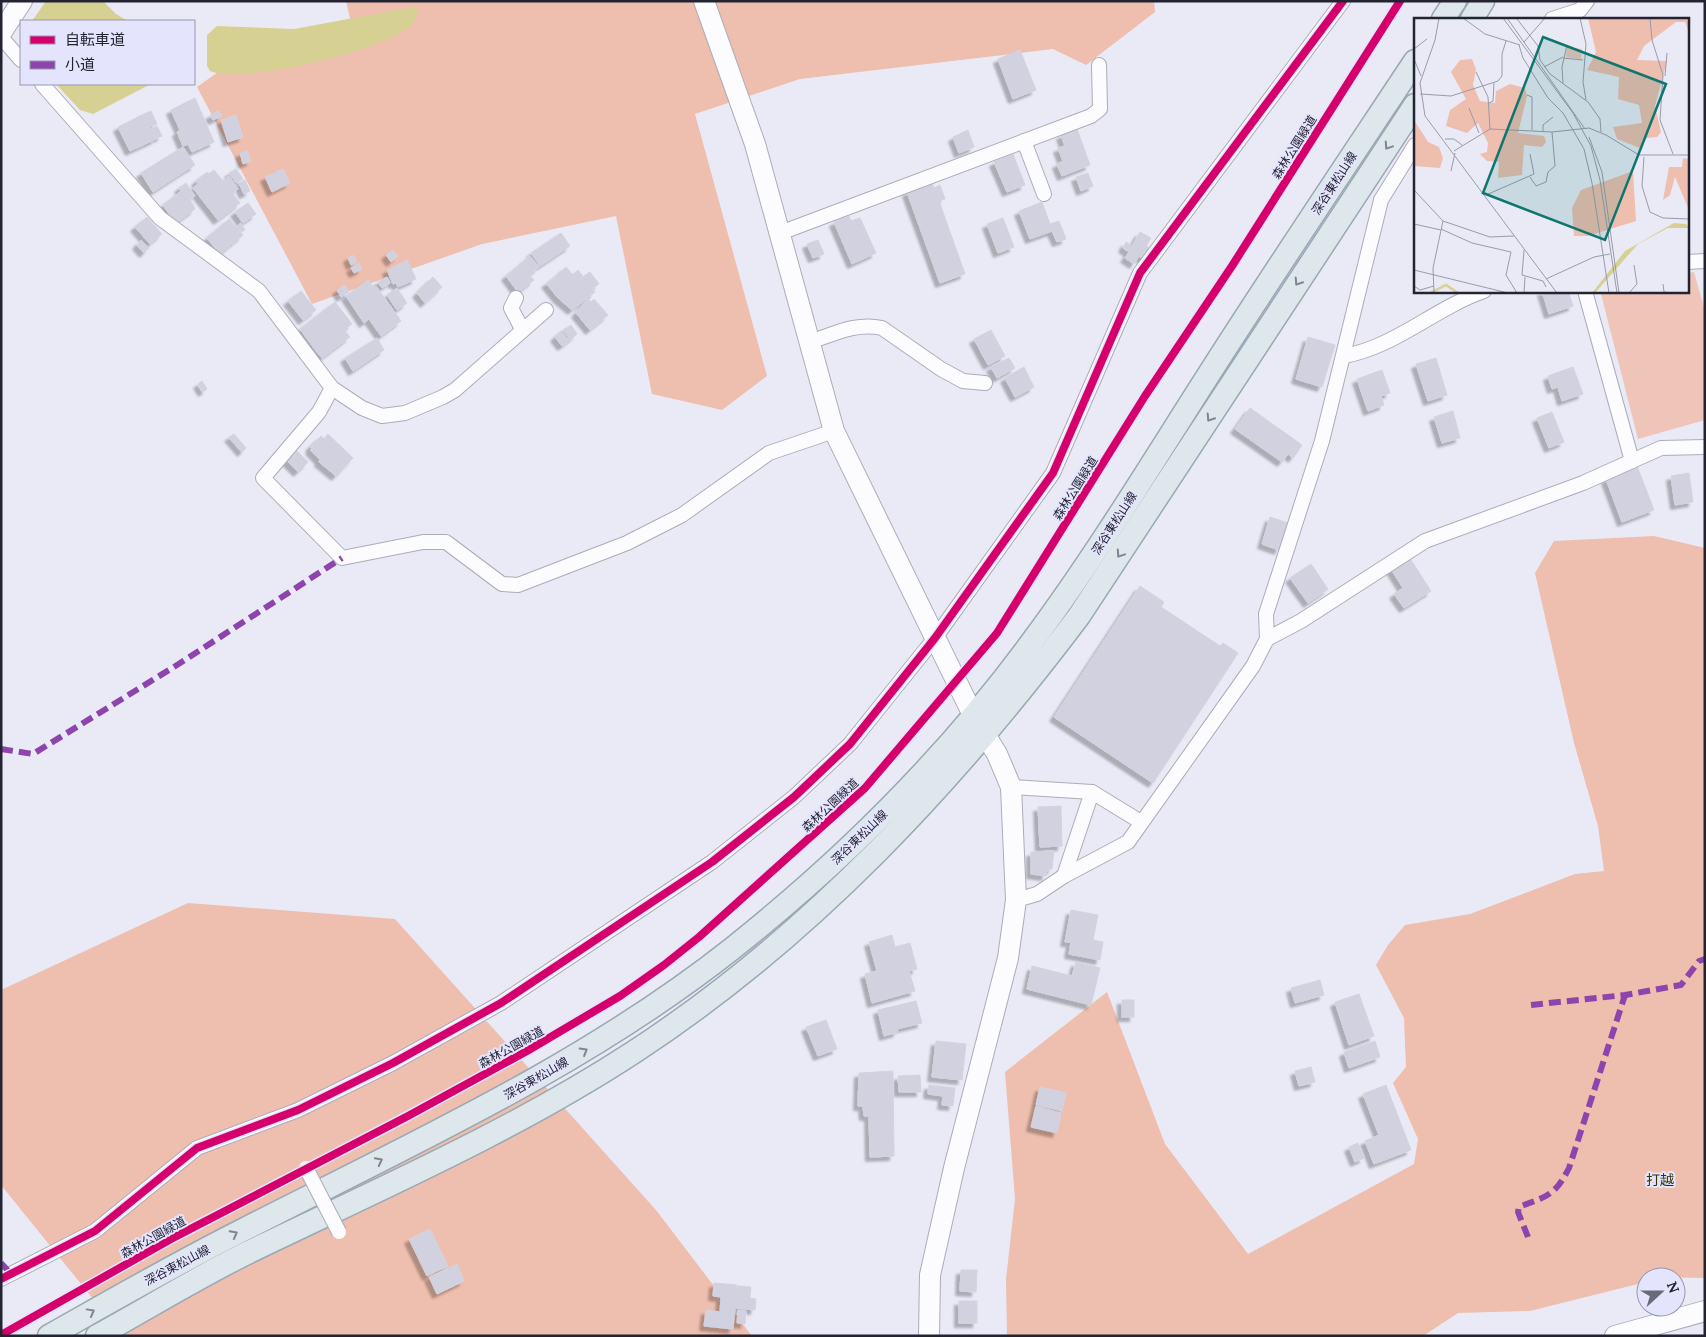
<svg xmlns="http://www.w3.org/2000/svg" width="1706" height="1337" font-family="Lora,'Noto Sans JP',serif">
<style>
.green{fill:#efc5b9}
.forest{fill:#eebeae}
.water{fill:#d6d193}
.building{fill:#d1d1df;stroke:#d3d3e0;filter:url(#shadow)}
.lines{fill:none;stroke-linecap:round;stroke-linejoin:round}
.street-casing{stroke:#acacb9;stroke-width:16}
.secondary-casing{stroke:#acacb9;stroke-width:22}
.primary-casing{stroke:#98a8b4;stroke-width:25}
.street{stroke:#fcfcfe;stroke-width:14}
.secondary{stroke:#fcfcfe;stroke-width:20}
.primary{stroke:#dde7ec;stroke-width:22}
.street-bridge-casing{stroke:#acacb9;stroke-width:16;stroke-linecap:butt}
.street-bridge{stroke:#fcfcfe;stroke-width:14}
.quiet{stroke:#8e44ad;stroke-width:6;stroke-dasharray:12 6;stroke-linecap:butt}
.cycleway-casing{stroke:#e4e5fd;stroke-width:11}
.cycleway{stroke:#d6006c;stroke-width:8}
.oneway{stroke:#80858f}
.labels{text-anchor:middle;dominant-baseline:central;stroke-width:4;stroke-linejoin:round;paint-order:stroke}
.street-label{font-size:12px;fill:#232332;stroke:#e4e5fd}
.neighbourhood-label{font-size:14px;fill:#343005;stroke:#e4e5fd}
.inset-river{fill:none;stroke:#d6d193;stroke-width:2.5}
.inset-road{fill:none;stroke:#9a9aa8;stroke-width:1}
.view{fill:#0f766e;fill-opacity:0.15;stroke:#0f766e;stroke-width:2.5}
.inset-edge{fill:none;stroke:#232332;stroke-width:2.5}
</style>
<defs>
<filter id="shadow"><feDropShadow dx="-4.5" dy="4.5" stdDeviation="1" flood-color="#0004"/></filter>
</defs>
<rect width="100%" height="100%" fill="#eaeaf7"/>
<path class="green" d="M1694 272 1705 311V420L1638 439 1601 294 1614 291H1687V273Z"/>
<g class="forest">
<path d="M346 1H1154L1155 12 1086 65 1053 49 800 79 695 114 767 376 722 410 652 394 616 216 482 244 312 304 197 87 249 50 355 41Z"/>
<path d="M1654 536 1705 548V1278L1646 1277V1282L1530 1311 1458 1313 1423 1336H1007L1006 1279 1015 1199 1005 1072 1107 992 1165 1144 1248 1254 1414 1164 1418 1139 1393 1083 1406 1067 1404 1018 1376 965 1388 945 1405 925 1470 914 1575 874 1604 871 1598 826 1574 743 1535 573 1554 541Z"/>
<path d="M188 903 395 919 656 1210 752 1336H123L1 1185V990Z"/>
</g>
<g class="water">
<path d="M46 1H103L116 14 128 21H32Z"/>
<path d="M413 7 419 11C416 17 414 23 409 27 380 51 243 85 210 71L207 66V35L217 26 294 29Z"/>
<path d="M56 84H151L93 114 80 110Z"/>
</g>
<g class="building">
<path d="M1020 50 1036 90 1013 99 998 59Z"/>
<path d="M195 98 214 142 192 152 188 144 183 146 177 132 180 130 171 110Z"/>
<path d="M151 111 157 124 150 127 144 114Z"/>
<path d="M219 111 222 116 213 120 210 115Z"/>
<path d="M144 114 150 127 130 137 124 124Z"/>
<path d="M236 115 243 137 228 142 221 120Z"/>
<path d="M124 124 130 137 150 127 156 139 130 151 118 127Z"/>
<path d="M157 126 162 136 157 138 152 128Z"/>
<path d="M1077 129 1090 165 1062 176 1057 164 1063 161 1058 148 1065 146 1061 135Z"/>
<path d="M968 130 974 147 959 153 953 137Z"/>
<path d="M183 147 195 165 185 171 173 153Z"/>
<path d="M247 151 251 161 243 164 240 153Z"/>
<path d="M173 153 185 171 153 192 141 173Z"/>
<path d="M1013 154 1025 185 1007 192 994 162Z"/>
<path d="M236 169 243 179 236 183 229 173Z"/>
<path d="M283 169 290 183 272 192 265 177Z"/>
<path d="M214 170 223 181 229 176 238 189 232 193 240 203 218 220 193 188 198 184 196 181 207 172 209 174Z"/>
<path d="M1088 173 1093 186 1081 191 1076 177Z"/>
<path d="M245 180 250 191 244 194 239 183Z"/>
<path d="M186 183 195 196 189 200 192 203 172 218 163 205 181 191 179 188Z"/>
<path d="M932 183 934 188 940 185 945 199 939 201 965 274 940 283 907 192Z"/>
<path d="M1042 202 1050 224 1059 221 1066 239 1057 242 1052 231 1030 239 1019 211Z"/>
<path d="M192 203 195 209 176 223 172 218Z"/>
<path d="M248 203 256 214 243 223 235 212Z"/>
<path d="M849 216 851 221 860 218 876 253 852 264 834 222Z"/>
<path d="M147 217 162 234 150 244 135 227Z"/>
<path d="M1003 218 1014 247 998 253 987 224Z"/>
<path d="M229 219 243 235 220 254 207 238Z"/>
<path d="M241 223 245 230 241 232 237 226Z"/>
<path d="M1140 232 1151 238 1146 246 1150 248 1143 259 1139 256 1134 264 1125 258 1129 252 1123 248 1126 242 1132 246Z"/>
<path d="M561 233 570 246 540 266 531 253Z"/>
<path d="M141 240 149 248 144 253 137 245Z"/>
<path d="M818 240 824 254 813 258 807 244Z"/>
<path d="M393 250 398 256 391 262 386 255Z"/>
<path d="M353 255 357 262 351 265 348 258Z"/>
<path d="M530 256 539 267 529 275 534 280 518 292 506 276Z"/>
<path d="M407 260 416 279 398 287 396 283 393 284 387 270Z"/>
<path d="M359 263 362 269 354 273 351 268Z"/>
<path d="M566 267 590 296 572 310 558 298 562 295 550 281Z"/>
<path d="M578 270 595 292 590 296 572 275Z"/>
<path d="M590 272 599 284 593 288 584 276Z"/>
<path d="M387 277 390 283 382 288 378 282Z"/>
<path d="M433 277 442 287 425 303 417 293Z"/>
<path d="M368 280 374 288 376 286 401 321 381 336 369 319 364 323 346 296Z"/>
<path d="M550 281 562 295 558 298 546 283Z"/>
<path d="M345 285 349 292 341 297 337 290Z"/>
<path d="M397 288 407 303 397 310 387 295Z"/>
<path d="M301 291 316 310 303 320 288 301Z"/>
<path d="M1542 291H1568L1573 306 1549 314Z"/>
<path d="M588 299 591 302 594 299 608 315 590 330 576 313Z"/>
<path d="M335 302 352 324 316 351 300 329Z"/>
<path d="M571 325 577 334 570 340 563 330Z"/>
<path d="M344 330 350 337 322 358 316 351Z"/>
<path d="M991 330 1005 356 988 365 974 339Z"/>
<path d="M561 331 569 341 562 346 555 337Z"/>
<path d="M1308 337 1335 345 1322 387 1296 379Z"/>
<path d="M377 338 384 350 353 371 345 358Z"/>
<path d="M1009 358 1015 368 997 378 991 367Z"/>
<path d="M1436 358 1447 395 1428 401 1416 364Z"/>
<path d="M1024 367 1034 387 1015 397 1005 378Z"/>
<path d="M1573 367 1583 394 1562 401 1558 387 1552 389 1548 376Z"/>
<path d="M1382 370 1390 393 1381 396 1384 405 1368 411 1357 379Z"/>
<path d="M202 381 207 389 203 392 198 384Z"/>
<path d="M1250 408 1302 445 1293 458 1288 454 1282 462 1235 429Z"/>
<path d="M1453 411 1460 438 1442 443 1434 417Z"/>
<path d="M1552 412 1564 442 1549 448 1537 418Z"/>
<path d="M234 434 246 448 242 452 229 437Z"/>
<path d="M328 434 353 458 336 476 319 462 320 460 310 450 312 449 310 447 321 436 324 439Z"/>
<path d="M297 451 308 462 298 472 287 461Z"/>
<path d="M1637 466 1654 510 1622 522 1606 479Z"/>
<path d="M1689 473 1693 502 1675 505 1671 476Z"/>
<path d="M1270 517 1288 523 1279 550 1262 544Z"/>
<path d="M1409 557 1431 591 1404 608 1394 594 1403 588 1391 569Z"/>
<path d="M1311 564 1328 589 1308 603 1290 578Z"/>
<path d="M1140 586 1164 602 1161 607 1220 646 1223 643 1238 653 1153 783 1054 717Z"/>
<path d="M1061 806 1062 846 1040 847 1038 807Z"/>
<path d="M1054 851 1052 869H1047L1046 876 1031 874V852Z"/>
<path d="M1071 910 1098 915 1093 940 1103 942 1100 960 1069 954 1071 942H1065Z"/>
<path d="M892 935 895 947 910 943 917 969 909 971 915 991 872 1003 865 974 877 971 869 942Z"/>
<path d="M1076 962 1100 968 1091 1005 1027 989 1032 966 1072 976Z"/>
<path d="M1320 980 1324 995 1295 1003 1291 988Z"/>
<path d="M1359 994 1374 1036 1349 1045 1335 1002Z"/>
<rect x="1122" y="1000" width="12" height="17"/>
<path d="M916 1001 922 1023 897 1029 898 1032 884 1036 878 1010Z"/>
<path d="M826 1020 837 1049 818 1056 806 1027Z"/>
<path d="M936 1041 966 1044 962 1080 932 1077Z"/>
<path d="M1375 1041 1380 1057 1349 1068 1344 1052Z"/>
<path d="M1311 1067 1315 1082 1299 1086 1295 1071Z"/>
<path d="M893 1071 894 1156 870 1157 869 1116H864L863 1106H858L859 1073Z"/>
<path d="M920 1075 921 1092H899L898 1076Z"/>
<path d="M929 1085 955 1088 953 1106 942 1105 943 1096 928 1094Z"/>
<path d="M1386 1085 1411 1150 1374 1164 1365 1141 1379 1135 1363 1094Z"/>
<path d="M1040 1087 1066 1093 1062 1111 1036 1105Z"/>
<path d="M1036 1106 1061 1113 1057 1133 1031 1127Z"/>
<path d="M1358 1143 1364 1158 1355 1162 1349 1147Z"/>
<path d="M430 1229 448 1266 427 1276 409 1239Z"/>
<path d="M457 1264 464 1281 437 1294 429 1277Z"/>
<path d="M961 1270H977L976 1292 960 1291Z"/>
<path d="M714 1283 737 1285 733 1329 704 1326 706 1310 720 1312 721 1297 713 1296Z"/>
<path d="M738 1286 751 1287 750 1298 756 1299 755 1310 736 1308Z"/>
<rect x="959" y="1301" width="18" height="22"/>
<path d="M738 1310 746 1311 745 1324 737 1323Z"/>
</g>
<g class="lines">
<defs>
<g id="street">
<path d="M1552 19 1580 10 1587 1"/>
<path d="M1 37 21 60"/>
<path d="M42 84 160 218 259 291 332 388 362 408 382 416 405 413 443 397 455 390 546 310"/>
<path d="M1024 141 1044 194"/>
<path d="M780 233 1091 116 1100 109 1099 65"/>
<path d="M1687 262 1705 261"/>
<path d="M1585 291 1632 461"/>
<path d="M516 298 511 308 522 329"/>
<path d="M810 342C834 334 856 322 882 328L941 369 963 381 985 383"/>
<path d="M1344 356C1395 347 1435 308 1484 291"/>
<path d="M332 388 319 412 263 478 342 558 423 542H446L502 584 518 585 627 543 682 515 769 453 834 431"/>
<path d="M1267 639 1301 621 1425 541 1583 483 1661 448 1705 447"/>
<path d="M1011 787 1092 792 1141 822"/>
<path d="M1064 876 1092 792"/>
<path d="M1016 900 1037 894 1064 876 1128 842 1253 666 1267 639 1266 614 1322 441 1381 200 1415 145"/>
<path d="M1 1279 95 1231 197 1148 298 1110 393 1063 501 1003 712 862 794 797 850 744 935 638 1053 473 1140 273 1343 1"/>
</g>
<g id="secondary">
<path d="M704 1 755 144 834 431 973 715 997 754 1011 787 1016 900 1008 958 954 1168 930 1275 929 1336"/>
<path d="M1 33 22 1"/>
<path d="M1615 1336 1705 1311"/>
</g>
<g id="primary">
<path d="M1443 19 1455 1"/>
<path d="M1472 19 1483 1"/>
<path d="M49 1336C113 1300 177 1263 243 1230 411 1144 584 1066 733 948 846 858 949 755 1034 639 1097 554 1152 463 1209 374 1276 269 1346 165 1415 61"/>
<path d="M97 1336C148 1308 198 1277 249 1252 379 1189 513 1131 634 1052 810 937 954 782 1079 616L1415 105"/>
</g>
</defs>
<use href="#street" class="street-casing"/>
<use href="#secondary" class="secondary-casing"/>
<use href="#primary" class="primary-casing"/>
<use href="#street" class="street"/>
<use href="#secondary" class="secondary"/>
<use href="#primary" class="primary"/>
<defs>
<path id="street-bridge" d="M306 1168 339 1232"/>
</defs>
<use href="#street-bridge" class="street-bridge-casing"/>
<use href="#street-bridge" class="street-bridge"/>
<g class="quiet">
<path d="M1 749 33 754 177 665 342 558"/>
<path d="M1531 1005 1625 995 1681 985 1699 961 1705 959"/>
<path d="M1528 1237 1518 1212 1519 1207C1547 1196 1555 1196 1569 1168L1625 995"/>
<path d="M1 1263 11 1274"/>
</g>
<defs>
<g id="cycleway">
<path d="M1 1279 95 1231 197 1148 298 1110 393 1063 501 1003 712 862 794 797 850 744 935 638 1053 473 1140 273 1343 1"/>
<path d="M1 1335 171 1239 408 1116 527 1051 620 996 664 965 699 937 865 788 997 633 1145 396 1232 266 1400 1"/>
</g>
</defs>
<use href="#cycleway" class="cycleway-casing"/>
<use href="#cycleway" class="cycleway"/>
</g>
<defs><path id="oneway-chevron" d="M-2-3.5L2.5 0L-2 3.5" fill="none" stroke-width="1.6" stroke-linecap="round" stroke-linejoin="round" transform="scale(1.25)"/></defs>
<g class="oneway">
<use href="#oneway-chevron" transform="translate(1388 146) rotate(124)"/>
<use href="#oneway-chevron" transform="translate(1298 282) rotate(123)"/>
<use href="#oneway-chevron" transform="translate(1210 418) rotate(123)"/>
<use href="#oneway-chevron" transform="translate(1120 554) rotate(124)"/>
<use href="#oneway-chevron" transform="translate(584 1051) rotate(-31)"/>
<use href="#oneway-chevron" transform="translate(379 1161) rotate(-27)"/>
<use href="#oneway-chevron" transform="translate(234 1234) rotate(-28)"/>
<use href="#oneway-chevron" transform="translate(91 1312) rotate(-29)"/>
</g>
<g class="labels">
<g class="street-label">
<text transform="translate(1294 147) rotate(-58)">森林公園緑道</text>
<text transform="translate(1334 183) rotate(-57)">深谷東松山線</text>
<text transform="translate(1075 488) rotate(-58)">森林公園緑道</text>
<text transform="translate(1114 523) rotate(-57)">深谷東松山線</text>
<text transform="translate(830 805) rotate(-43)">森林公園緑道</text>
<text transform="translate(859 837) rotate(-44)">深谷東松山線</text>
<text transform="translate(511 1047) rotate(-29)">森林公園緑道</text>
<text transform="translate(536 1078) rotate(-30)">深谷東松山線</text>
<text transform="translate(153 1237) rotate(-29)">森林公園緑道</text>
<text transform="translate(177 1265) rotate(-28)">深谷東松山線</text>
</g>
<g class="neighbourhood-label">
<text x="1660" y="1180">打越</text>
</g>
</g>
<g transform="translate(1414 18)">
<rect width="275" height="275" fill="#eaeaf7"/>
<path d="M153 29 168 31 167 41 152 39Z" fill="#efc5b9"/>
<path d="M174 0H275V15L271 4H262L230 28 223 42 253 43 241 88 247 114 243 119 232 120 228 131 203 121 199 109 228 105 225 87 204 81 205 59 173 52 182 34ZM58 41 62 51 59 67 66 83 81 85 82 73 96 66 111 70 113 78 104 115 130 118 132 124 128 129 110 127 108 157 84 160 85 144 73 143 66 136 73 134 74 125 64 105 53 115 32 108 36 92 52 81 37 54 46 42ZM0 102 14 124 25 129 29 140 26 150 0 148ZM269 140 275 141V192L261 159 256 177 249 182 255 149H268ZM219 153 222 203 174 218H160L158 190 167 172Z" fill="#eebeae"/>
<path d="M260 205 272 206 275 210H254L224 226 181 275H178L211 233Z" fill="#d6d193"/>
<path class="inset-river" d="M16 275 32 267 44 275"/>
<path class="inset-road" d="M25 0 21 22 6 65 11 98 143 275M49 0 71 16 106 27M89 0 159 95 177 128 186 162 203 275M93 0 171 111M166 0 172 26 169 64 172 82M236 0 238 22 249 57 246 102 259 136M103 1 124 28 126 42 136 56 174 84 186 101 187 114M110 24 131 0M105 27 109 40 134 80 149 95 170 131 178 165 195 275M0 31 13 21M149 40 169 42M0 41 7 58M130 49 149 39M62 54 74 79 76 111M251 58 253 35M149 65 148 49 153 27M6 76 37 78 84 63 88 58V36L92 23M113 77 118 79V112M75 85 79 83 80 65M55 90 65 115M129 113V107L139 99M175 119 188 154 205 275M31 121H40L48 127M40 133 76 111 138 114 175 110 192 117 225 137H275M230 139 228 168 236 194 249 200 275 201M37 153 41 135M116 159 122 168 132 164 134 154 141 148 138 114M0 172 29 203 76 219 100 218M72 177 120 156 116 136M0 206 27 212M27 211 58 225 97 234 92 257 103 275M110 232 108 257 129 263 132 269M0 252 94 275M132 261 180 239 196 236M249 266 250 274 258 275M0 268 6 272 20 268M20 275 19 250 29 203M110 275 111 259M215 275 223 266 220 247"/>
<path class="view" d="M129 19 252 66 191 222 69 175Z"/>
<rect width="275" height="275" class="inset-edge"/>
</g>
<rect width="1706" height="1337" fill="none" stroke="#232332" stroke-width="5"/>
<rect x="20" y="20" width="175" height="65" fill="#e4e5fd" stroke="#9797ac"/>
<rect x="30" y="36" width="25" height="8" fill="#d6006c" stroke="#9797ac"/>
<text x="65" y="45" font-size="15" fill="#232332">自転車道</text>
<rect x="30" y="61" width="25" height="8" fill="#8e44ad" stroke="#9797ac"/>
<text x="65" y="70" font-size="15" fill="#232332">小道</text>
<g transform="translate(1661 1292) rotate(69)"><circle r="24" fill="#e4e5fd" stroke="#9797ac"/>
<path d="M0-4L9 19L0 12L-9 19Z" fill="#696977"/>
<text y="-8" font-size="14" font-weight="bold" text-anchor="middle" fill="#232332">N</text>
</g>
</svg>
